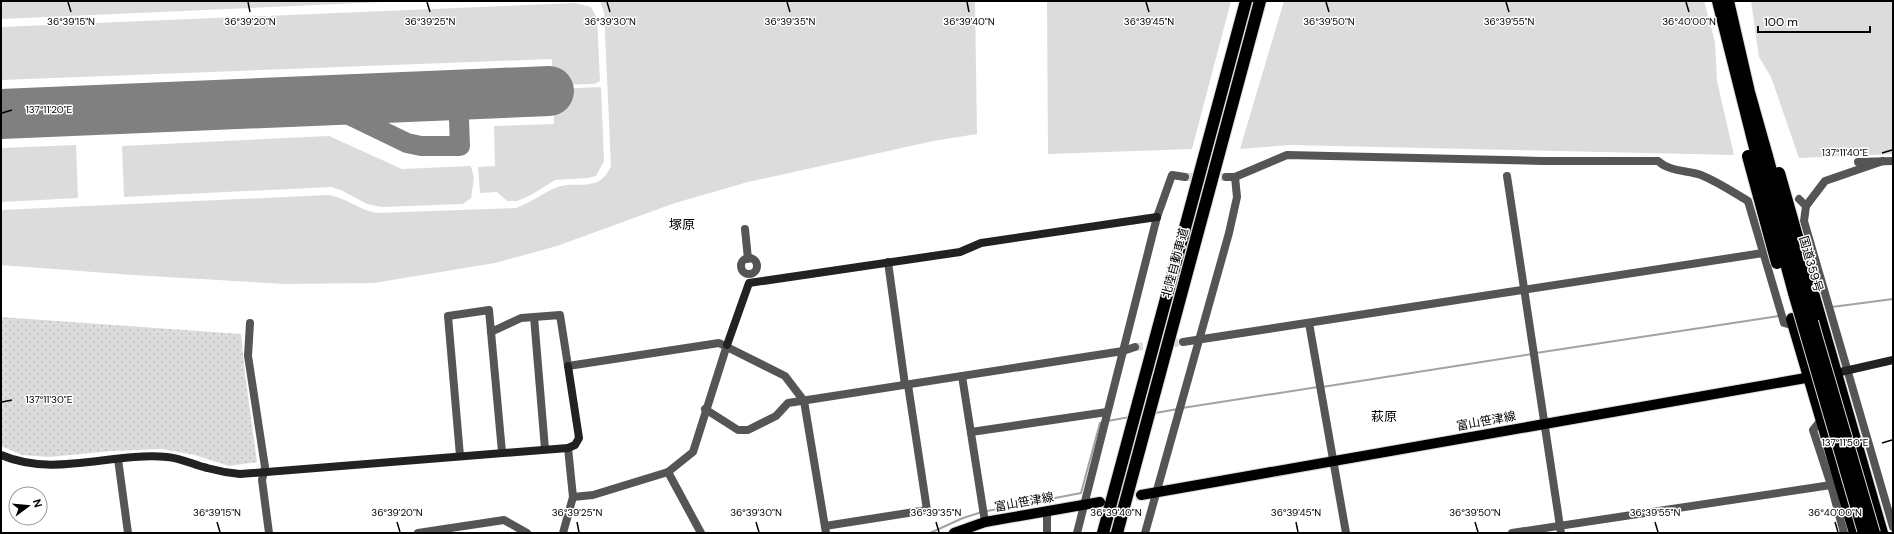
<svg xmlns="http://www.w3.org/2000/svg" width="1894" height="534" font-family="'DM Sans','Noto Sans JP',sans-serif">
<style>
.green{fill:#dcdcdc}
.park{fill:url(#park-dots)}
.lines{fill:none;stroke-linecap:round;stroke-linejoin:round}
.stream{stroke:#a3a3a3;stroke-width:2}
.taxiway{stroke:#808080;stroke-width:20}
.runway{stroke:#808080;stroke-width:50}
.street-tunnel{stroke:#d9d9d9;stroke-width:8;stroke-dasharray:8 4;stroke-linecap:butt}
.primary-tunnel{stroke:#d9d9d9;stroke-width:10;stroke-dasharray:10 5;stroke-linecap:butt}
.primary-casing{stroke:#dbdbdb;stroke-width:12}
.highway-casing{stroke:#dbdbdb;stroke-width:14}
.street{stroke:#555;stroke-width:8}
.secondary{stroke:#222;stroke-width:8}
.primary{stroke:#000;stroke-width:10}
.highway{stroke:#000;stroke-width:12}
.highway-bridge-casing{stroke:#dbdbdb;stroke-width:14;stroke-linecap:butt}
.highway-bridge{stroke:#000;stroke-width:12}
.ticks{fill:none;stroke:#000;stroke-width:1.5}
.labels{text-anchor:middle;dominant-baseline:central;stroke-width:3;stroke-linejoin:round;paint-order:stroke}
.street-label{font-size:12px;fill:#000;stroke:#fff}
.neighbourhood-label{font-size:13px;fill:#000;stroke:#fff}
.ticks-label{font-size:10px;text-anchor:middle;fill:#000;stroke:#fff;stroke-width:3;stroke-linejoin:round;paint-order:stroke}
</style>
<defs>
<pattern id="park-dots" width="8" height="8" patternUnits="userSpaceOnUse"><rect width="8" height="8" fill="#dcdcdc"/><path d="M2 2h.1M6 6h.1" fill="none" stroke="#bbb" stroke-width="1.8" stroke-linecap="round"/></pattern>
</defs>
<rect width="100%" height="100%" fill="#fff"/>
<g class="green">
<path d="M1 1H407L1 19Z"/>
<path d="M600 1H975L977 134 933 141 748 182 675 203 557 246 495 263 374 283 284 284 133 275 1 265V210L328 195C345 197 359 210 377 213L516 208C530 203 541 194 555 188 577 179 598 195 611 166L604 12Z"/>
<path d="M1047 1H1231L1192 149 1048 154Z"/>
<path d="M1284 1H1704L1715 42 1717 81 1734 155 1289 145 1240 149Z"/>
<path d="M1751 1H1893V154L1799 158 1771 77 1759 57Z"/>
<path d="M575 3 591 7 597 18 600 81 594 84 553 85 552 59 1 80V27Z"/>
<path d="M601 87 604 161 596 176 588 178 555 180 531 195 517 201H507L497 192 480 193 478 167 495 166 494 126 554 124 553 89Z"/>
<path d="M329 136 402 169 471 166 474 178 471 198 463 204 381 207 367 204 341 190 331 187 124 197 122 146Z"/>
<path d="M76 145 78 198 1 202V148Z"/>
</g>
<path class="park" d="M1 317 241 334 245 374 257 462 229 466 195 455 162 449 112 451 49 457 22 455 1 446Z"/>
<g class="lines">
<g class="stream">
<path d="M1832 307 1893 299"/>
<path d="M1536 353 1779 316"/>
<path d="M1322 387 1532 354"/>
<path d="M1182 408 1318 387"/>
<path d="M1155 413 1178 409"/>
<path d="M1107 421 1130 417"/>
<path d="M987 511 1081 493 1100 423 1103 422"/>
<path d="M930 533 963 518 982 512"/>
</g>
<path class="taxiway" d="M318 100 407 143 421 146H460L458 94"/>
<path class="runway" d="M1 114 549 91"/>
<g class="street-tunnel">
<path d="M1185 177H1226"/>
<path d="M1135 347 1183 342"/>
</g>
<path class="primary-tunnel" d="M1106 501 1141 495"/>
<defs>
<g id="primary">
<path d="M1141 495 1817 376"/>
<path d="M954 533 985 522 1100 502"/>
</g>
<g id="highway">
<path d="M1718 1 1757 156"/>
<path d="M1728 1 1749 92 1767 156"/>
<path d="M1819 314 1882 533"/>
<path d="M1792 319 1855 533"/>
<path d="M1103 533 1246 1"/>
<path d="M1117 533 1260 1"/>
</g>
</defs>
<use href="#primary" class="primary-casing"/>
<use href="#highway" class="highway-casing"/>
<g class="street">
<path d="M1883 161 1825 181 1806 206 1804 221 1893 527"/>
<path d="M1858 162 1893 161"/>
<path d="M1507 176 1561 533"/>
<path d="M1226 177H1235L1287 155 1542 161H1658C1670 172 1687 170 1701 175 1718 182 1733 192 1748 201L1784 323 1795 326"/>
<path d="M1799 199 1806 206"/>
<path d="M745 229 748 259"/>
<circle cx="749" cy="266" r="8"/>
<path d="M888 262 905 385"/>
<path d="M534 317 545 449"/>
<path d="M250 323 248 356 265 467 262 480 269 533"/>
<path d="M1309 323 1346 533"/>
<path d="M491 332 521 318 560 315 568 366 719 343 785 376 804 401 826 533"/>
<path d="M1183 342 1763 253"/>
<path d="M962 376 985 522"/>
<path d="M705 409 738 430H748L776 416 788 403 1123 351 1135 347"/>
<path d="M1822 419 1813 430 1831 485 1844 533"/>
<path d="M971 432 1107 412"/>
<path d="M460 456 448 316 489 310 502 452"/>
<path d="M118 459 128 533"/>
<path d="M668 472 701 533"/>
<path d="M573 497 593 495 668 472 693 452 727 345"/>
<path d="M825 526 927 510 908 385"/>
<path d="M418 533 504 520 527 533"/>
<path d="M563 533 573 497 568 448"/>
<path d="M1047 533V511"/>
<path d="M1077 533 1157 217 1172 175 1185 177"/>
<path d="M1145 533 1229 233 1237 197 1235 177"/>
<path d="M1512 533 1831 485"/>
</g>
<g class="secondary">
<path d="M727 345 749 283 960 252 981 243 1157 217"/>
<path d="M1836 373 1893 360"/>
<path d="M1 455C55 478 111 452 167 457 181 458 194 465 207 468 218 471 229 473 240 474L568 448 575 445 579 438 568 366"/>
</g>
<use href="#primary" class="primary"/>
<use href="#highway" class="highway"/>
<defs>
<g id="highway-bridge">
<path d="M1748 156 1777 263"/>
<path d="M1757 156 1794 293 1864 533"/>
<path d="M1767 156 1815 332 1874 533"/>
<path d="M1779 173 1819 314"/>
</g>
</defs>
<use href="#highway-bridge" class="highway-bridge-casing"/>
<use href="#highway-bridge" class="highway-bridge"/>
</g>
<path class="ticks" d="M68 2 71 12M248 2 250 12M427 2 430 12M607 2 610 12M787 2 790 12M967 2 969 12M1146 2 1149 12M1326 2 1329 12M1506 2 1509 12M1686 2 1689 12M2 113 12 110M1882 153 1892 150M2 402 12 400M1882 443 1892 440M217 522 220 532M397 522 400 532M577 522 579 532M756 522 759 532M936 522 939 532M1116 522 1119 532M1296 522 1298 532M1475 522 1478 532M1655 522 1658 532M1835 522 1838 532"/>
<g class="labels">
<g class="street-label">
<text transform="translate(1175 263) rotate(-75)">北陸自動車道</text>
<text transform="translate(1811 264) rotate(74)">国道359号</text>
<text transform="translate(1486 421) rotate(-10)">富山笹津線</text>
<text transform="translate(1024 502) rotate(-10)">富山笹津線</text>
</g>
<g class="neighbourhood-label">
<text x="682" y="224">塚原</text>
<text x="1384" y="416">萩原</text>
</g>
</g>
<g class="ticks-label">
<text x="71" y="25">36°39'15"N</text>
<text x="250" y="25">36°39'20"N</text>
<text x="430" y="25">36°39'25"N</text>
<text x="610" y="25">36°39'30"N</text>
<text x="790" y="25">36°39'35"N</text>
<text x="969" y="25">36°39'40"N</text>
<text x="1149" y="25">36°39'45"N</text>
<text x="1329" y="25">36°39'50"N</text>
<text x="1509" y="25">36°39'55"N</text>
<text x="1689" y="25">36°40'00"N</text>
<text x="49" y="113">137°11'20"E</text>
<text x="1845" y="156">137°11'40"E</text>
<text x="49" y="403">137°11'30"E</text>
<text x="1845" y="446">137°11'50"E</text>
<text x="217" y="516">36°39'15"N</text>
<text x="397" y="516">36°39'20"N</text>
<text x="577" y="516">36°39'25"N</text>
<text x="756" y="516">36°39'30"N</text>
<text x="936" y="516">36°39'35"N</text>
<text x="1116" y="516">36°39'40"N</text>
<text x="1296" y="516">36°39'45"N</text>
<text x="1475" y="516">36°39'50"N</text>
<text x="1655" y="516">36°39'55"N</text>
<text x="1835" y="516">36°40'00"N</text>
</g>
<rect width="1894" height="534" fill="none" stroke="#000000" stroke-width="4"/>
<g transform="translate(28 506) rotate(74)"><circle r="19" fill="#ffffff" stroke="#999999"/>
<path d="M0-3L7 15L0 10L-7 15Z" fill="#000000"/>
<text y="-6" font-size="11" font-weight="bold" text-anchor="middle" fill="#000000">N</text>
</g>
<path d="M1758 26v6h112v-6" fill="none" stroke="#000000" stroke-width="2"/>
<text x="1764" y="26" font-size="12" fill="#000000" stroke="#ffffff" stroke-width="3" paint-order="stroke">100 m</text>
</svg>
